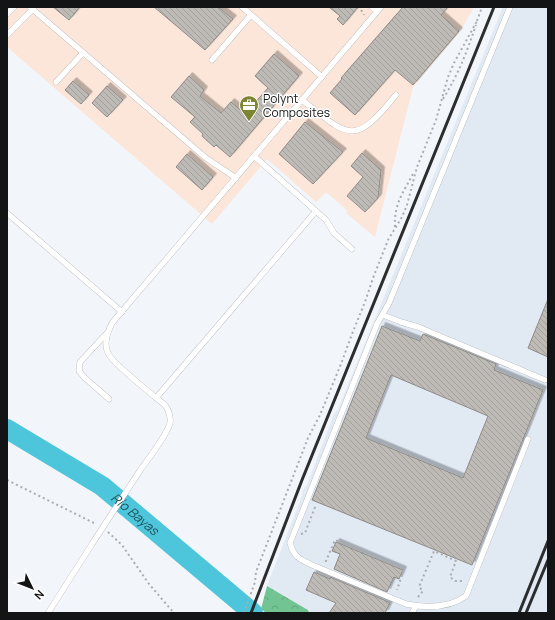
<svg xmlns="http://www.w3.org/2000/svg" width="555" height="620" font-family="Manrope,sans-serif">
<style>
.built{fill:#e1e9f3}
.industrial{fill:#fce6d9}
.forest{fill:url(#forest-crowns)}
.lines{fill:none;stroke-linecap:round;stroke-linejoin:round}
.river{stroke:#4dc5da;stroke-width:20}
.building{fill:url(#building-back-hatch);stroke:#8e8b87;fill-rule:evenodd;filter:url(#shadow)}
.lane-casing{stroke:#a4a6aa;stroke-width:6}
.path{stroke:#aaadb0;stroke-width:2;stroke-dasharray:2 3;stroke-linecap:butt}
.lane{stroke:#fff;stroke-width:5.5}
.rail{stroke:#2c2d2e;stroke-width:3}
.lane-bridge-casing{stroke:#a4a6aa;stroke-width:6;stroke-linecap:butt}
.lane-bridge{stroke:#fff;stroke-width:5.5}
.labels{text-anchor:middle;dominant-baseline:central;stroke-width:3;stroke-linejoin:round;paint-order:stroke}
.poi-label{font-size:12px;fill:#131415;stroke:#fff;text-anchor:start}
.water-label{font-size:13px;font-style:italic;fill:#1e515b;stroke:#fff}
</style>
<defs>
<pattern id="forest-crowns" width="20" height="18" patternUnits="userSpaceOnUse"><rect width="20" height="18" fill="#72c593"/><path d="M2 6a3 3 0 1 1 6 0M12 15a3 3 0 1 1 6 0" fill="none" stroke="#62a87e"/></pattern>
<pattern id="building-back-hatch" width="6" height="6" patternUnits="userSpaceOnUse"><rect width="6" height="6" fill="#bebbb7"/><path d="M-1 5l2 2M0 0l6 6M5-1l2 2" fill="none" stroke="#a2a09c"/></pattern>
<filter id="shadow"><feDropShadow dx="3.5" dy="-3.5" stdDeviation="0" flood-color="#0004"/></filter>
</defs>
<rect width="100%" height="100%" fill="#f2f5f9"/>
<path class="built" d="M503 7H548V613H309L308 610 267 586 302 496 303 490 307 485 334 414 338 409Z"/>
<path class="industrial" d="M7 7H474L461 30 413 87 375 237 346 213 348 211 326 192 316 202 267 159 212 224 7 47Z"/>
<path class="forest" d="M267 586 308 610 309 613H266L261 609Z"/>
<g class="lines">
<path class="river" id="s1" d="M7 429 102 486 253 613"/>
</g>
<g class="building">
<path d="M53 7H80L69 20Z"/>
<path d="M154 7H218L233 19 205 50Z"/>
<path d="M329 7H358L343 25 337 19 340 16Z"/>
<path d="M403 7H448L441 15 459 31 413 85 395 70 355 115 330 93 342 79 341 78Z"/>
<path d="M274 54 299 76 230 157 216 145 214 147 202 136 203 134 190 122 195 117 171 97 189 76 204 90 200 96 221 113 231 102 245 114 268 88 255 76Z"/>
<path d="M73 81 89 95 81 104 65 90Z"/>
<path d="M107 86 123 100 107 117 92 103Z"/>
<path d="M305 122 343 152 313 184 279 154Z"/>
<path d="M362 153 381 170 378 198 365 212 347 196 363 177 351 166Z"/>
<path d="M187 154 213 177 202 190 176 167Z"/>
<path d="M548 299V357L528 348Z"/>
<path d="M382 326 420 341 423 334 496 364 494 370 543 390 472 565 312 500ZM391 375 488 416 463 478 366 438Z"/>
<path d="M336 542 403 570 399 579 394 577 387 592 334 569 340 554 332 551Z"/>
<path d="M314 572 330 579V577L384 600 390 603 385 613H329L336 603 306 590Z"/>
</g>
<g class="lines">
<defs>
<g id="lane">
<path d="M30 7 206 158 236 178"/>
<path d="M242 7 322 77"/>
<path d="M372 7 377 11"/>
<path d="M510 7 389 303 377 324 290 543C294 557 299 559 312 565L406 604C426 608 449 608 466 596L528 439"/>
<path d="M7 14 14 7"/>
<path d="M7 35 33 9"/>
<path d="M212 60 251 15"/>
<path d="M56 82 83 53"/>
<path d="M302 100C350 138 354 146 396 95"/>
<path d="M254 156 326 220 334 233 352 249"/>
<path d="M7 213 122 312"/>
<path d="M383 315 401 322 418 327 545 380"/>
<path d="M107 333 80 362 79 371 85 378 109 399"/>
<path d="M156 398 316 211"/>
<path d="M141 469C149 458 167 435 170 423 171 416 169 411 165 405 154 396 112 363 108 353 103 343 108 332 112 323L381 7"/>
<path d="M48 613 92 544"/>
<path d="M412 613 416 606"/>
</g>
</defs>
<use href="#lane" class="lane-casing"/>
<g class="path">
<path d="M357 7 363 12 364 15"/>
<path d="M477 21 482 7"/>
<path d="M443 99C459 73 466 54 476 25"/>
<path d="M395 227C394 202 404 192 414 172"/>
<path d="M7 480 96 524"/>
<path d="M108 532 122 545 149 584 174 613"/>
<path d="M301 534 305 533 315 507 314 505"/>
<path d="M325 561H326L335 540 404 569 397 590"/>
<path d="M418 597 423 591 419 587 434 551 456 561 450 577 455 581H463"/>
<path d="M244 613 255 582 256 572 308 438 320 415 341 364 352 334 365 302 373 278 388 240 402 217 407 205 417 167 436 120 448 77 454 63 477 21"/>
</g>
<use href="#lane" class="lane"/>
<g class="rail">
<path d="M251 613 302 480 494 7"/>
<path d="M519 613 548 541"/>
<path d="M526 613 548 560"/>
</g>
<defs>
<path id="lane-bridge" d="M92 544 141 469"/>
</defs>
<use href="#lane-bridge" class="lane-bridge-casing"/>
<use href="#lane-bridge" class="lane-bridge"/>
</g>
<defs>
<symbol id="office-pin" viewBox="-11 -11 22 30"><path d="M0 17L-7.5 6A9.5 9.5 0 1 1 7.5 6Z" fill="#7e8530" stroke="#fff"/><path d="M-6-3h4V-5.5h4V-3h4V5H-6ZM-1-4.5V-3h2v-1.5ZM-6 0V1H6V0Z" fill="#fff"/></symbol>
</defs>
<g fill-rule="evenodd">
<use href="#office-pin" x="238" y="94" width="22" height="30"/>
</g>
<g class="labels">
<g class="poi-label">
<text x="263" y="98">Polynt<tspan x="263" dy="14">Composites</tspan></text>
</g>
<g class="water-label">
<text stroke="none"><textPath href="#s1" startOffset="154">Río Bayas</textPath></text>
</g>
</g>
<rect width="555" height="620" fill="none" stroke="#131415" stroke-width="16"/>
<g transform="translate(32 588) rotate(133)" stroke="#ffffff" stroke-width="3" paint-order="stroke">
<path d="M0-3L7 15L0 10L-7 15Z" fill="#131415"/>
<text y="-6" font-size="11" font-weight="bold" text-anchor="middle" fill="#131415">N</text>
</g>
</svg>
